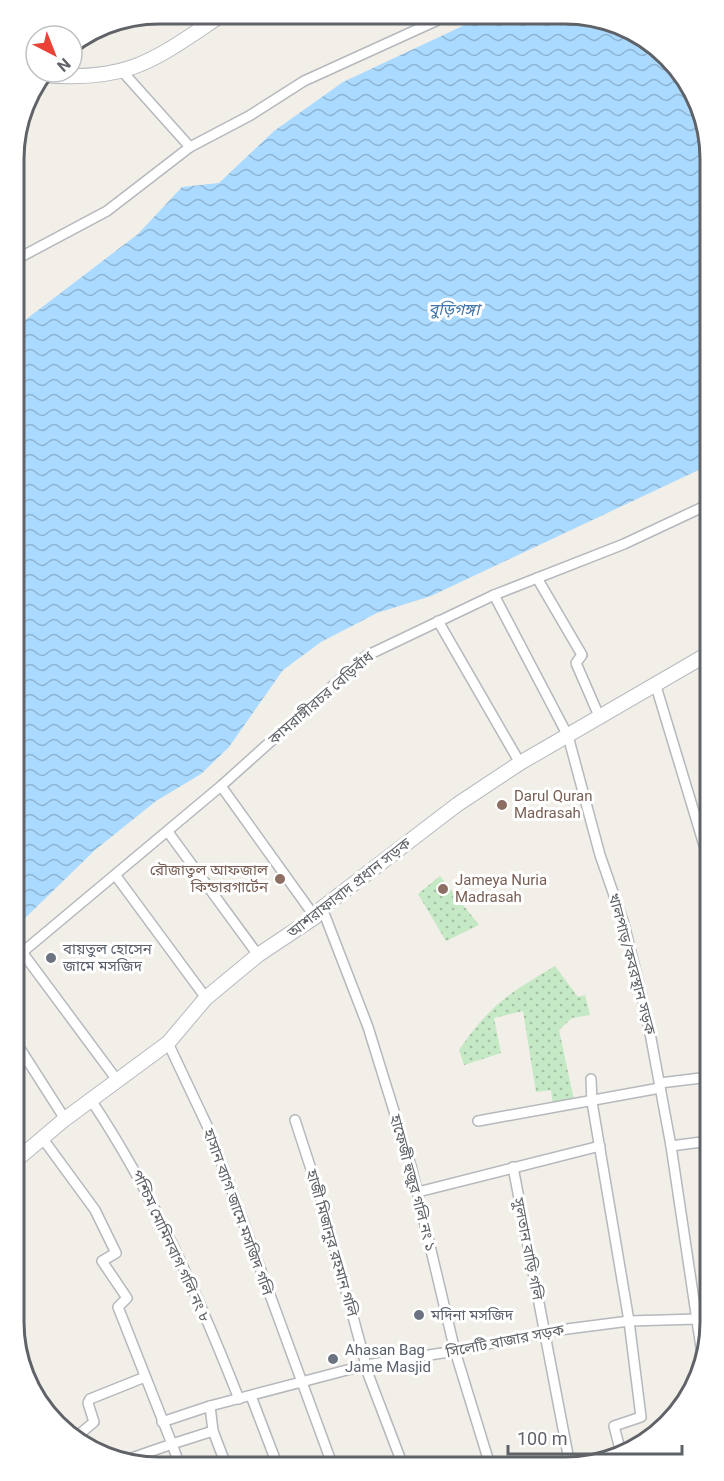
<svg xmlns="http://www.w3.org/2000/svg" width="724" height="1481" font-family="Roboto,'Noto Sans Bengali',sans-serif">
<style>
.green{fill:url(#green-dots)}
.water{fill:url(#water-waves)}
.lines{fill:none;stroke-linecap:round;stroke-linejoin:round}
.street-casing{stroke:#b5b8bc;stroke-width:12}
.secondary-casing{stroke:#b6babf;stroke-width:16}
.street{stroke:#fff;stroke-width:9}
.secondary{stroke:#fff;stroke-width:14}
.education-dot{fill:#8d6e63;stroke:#fff;stroke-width:2}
.worship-dot{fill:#6b7280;stroke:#fff;stroke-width:2}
.labels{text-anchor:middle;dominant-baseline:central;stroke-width:6;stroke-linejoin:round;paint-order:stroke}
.street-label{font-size:15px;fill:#5f6368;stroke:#fff}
.education-label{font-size:15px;fill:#785e54;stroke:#fff;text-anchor:start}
.worship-label{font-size:15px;fill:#5b616d;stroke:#fff;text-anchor:start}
.water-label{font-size:16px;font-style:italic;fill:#4174aa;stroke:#fff}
.rim{fill:none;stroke:#5f6368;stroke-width:3}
</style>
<defs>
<pattern id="green-dots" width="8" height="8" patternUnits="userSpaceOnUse" patternTransform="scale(1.5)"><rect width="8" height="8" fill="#c5e8c5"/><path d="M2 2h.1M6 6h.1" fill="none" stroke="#a3c0a4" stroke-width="1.8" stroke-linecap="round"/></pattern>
<pattern id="water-waves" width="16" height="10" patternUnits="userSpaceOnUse" patternTransform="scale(1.5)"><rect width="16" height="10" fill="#aadaff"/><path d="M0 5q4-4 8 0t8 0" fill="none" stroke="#8eb4d2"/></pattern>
</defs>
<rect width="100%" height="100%" fill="#f1efe8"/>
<g class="green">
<path d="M440 876 479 925 446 941 418 894Z"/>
<path d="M555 966 578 997 585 995 590 1015 572 1018 559 1030 574 1100 553 1105 551 1090 536 1092 523 1011 494 1018 501 1053 464 1065 459 1050C491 1004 508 994 555 966Z"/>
<path d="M709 1147V1221L698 1148Z"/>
</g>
<path class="water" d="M484 16H593L661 50 703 113 705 467 431 596 377 613 321 642 283 670 229 747 201 774 156 801 95 850 19 924 16 327 138 234 182 187 219 183 274 131 343 82Z"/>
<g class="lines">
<defs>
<g id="street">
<path d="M190 147 249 116 304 81 449 15"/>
<path d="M15 260 107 211 190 147 122 71"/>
<path d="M537 578 582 655 576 663 599 716"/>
<path d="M494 595 568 736 600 855 624 924 647 1017 671 1146 702 1354"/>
<path d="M438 621 520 763"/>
<path d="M655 683 707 855"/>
<path d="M221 786 315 917"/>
<path d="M168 832 258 955"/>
<path d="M116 876 206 998"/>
<path d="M322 908 368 1027 411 1166 455 1351 489 1462"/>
<path d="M22 952 117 1080"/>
<path d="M19 955 221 786 366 656 494 595 624 544 705 506"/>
<path d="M168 1043 211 1134 332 1464"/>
<path d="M19 1047 65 1119"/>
<path d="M591 1079 592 1102 629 1321 641 1417 614 1426 621 1453"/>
<path d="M660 1083 709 1077"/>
<path d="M91 1100C153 1193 198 1295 239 1399"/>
<path d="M295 1120 324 1209 366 1365"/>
<path d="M478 1121 660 1088"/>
<path d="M43 1139 95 1210 116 1253 102 1261 127 1298 118 1307 172 1444 213 1431"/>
<path d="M671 1146 709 1141"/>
<path d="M513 1167 569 1460"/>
<path d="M418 1192 600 1146"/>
<path d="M365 1366 402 1463"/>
<path d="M251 1396 277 1464"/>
<path d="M210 1406 213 1431 226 1465"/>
<path d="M162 1422 210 1406 366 1365 455 1351 544 1332 629 1321 698 1319"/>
<path d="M76 1437 94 1422 88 1403 90 1399 145 1377"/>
<path d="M126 1460 172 1444 180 1466"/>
</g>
<g id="secondary">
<path d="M44 75C130 82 154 60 223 14"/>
<path d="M20 1157 65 1119 168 1043 206 998 258 955 315 917 322 908 458 804 520 763 706 655"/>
</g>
</defs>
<use href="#street" class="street-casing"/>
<use href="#secondary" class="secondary-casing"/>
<use href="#street" class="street"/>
<use href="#secondary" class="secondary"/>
</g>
<g class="education-dot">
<circle cx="502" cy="805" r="6"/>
<circle cx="280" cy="879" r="6"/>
<circle cx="443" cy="889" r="6"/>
</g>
<g class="worship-dot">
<circle cx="51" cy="958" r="6"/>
<circle cx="419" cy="1315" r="6"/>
<circle cx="333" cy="1359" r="6"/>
</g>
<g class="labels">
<g class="street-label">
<text transform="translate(321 698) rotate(-41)">কামরাঙ্গীরচর বেড়িবাঁধ</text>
<text transform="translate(349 888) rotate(-38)">আশরাফাবাদ প্রধান সড়ক</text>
<text transform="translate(632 964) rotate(75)">খালপাড়/কবরস্থান সড়ক</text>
<text transform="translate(413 1183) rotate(75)">হাফেজী হুজুর গলি নং ১</text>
<text transform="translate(238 1212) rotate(70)">হাসান ব্যাগ জামে মসজিদ গলি</text>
<text transform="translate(332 1243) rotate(74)">হাজী মিজানুর রহমান গলি</text>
<text transform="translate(171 1246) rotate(65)">পশ্চিম মোমিনবাগ গলি নং ৮</text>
<text transform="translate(528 1249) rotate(79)">সুলতান বাড়ি গলি</text>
<text transform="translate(505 1341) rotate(-11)">সিলেটি বাজার সড়ক</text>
</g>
<g class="education-label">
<text x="514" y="796">Darul Quran<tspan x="514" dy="17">Madrasah</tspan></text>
<text x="268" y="870" text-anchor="end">রৌজাতুল আফজাল<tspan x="268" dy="17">কিন্ডারগার্টেন</tspan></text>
<text x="455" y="880">Jameya Nuria<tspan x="455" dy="17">Madrasah</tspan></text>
</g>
<g class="worship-label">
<text x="63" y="949">বায়তুল হোসেন<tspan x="63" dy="17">জামে মসজিদ</tspan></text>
<text x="431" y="1315">মদিনা মসজিদ</text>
<text x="345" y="1350">Ahasan Bag<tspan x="345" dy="17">Jame Masjid</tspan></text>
</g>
<g class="water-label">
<text x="454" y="309">বুড়িগঙ্গা</text>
</g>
</g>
<path d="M0 0H724V1481H0ZM159 24H565A135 135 0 0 1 700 159V1322A135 135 0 0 1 565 1457H159A135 135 0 0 1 24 1322V159A135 135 0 0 1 159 24Z" fill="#fff" fill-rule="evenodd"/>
<path class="rim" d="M159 24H565A135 135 0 0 1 700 159V1322A135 135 0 0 1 565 1457H159A135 135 0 0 1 24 1322V159A135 135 0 0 1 159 24Z"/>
<g transform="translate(54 54) rotate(138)"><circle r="28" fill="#ffffff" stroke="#bfc1c3" stroke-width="1.5"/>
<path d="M0-4.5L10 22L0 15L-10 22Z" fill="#ea4335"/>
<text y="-9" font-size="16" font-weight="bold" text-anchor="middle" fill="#5f6368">N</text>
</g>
<path d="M508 1445v9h174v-9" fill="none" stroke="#5f6368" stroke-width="3"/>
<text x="517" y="1445" font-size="18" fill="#5f6368" stroke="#ffffff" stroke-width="4.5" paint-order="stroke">100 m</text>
</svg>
